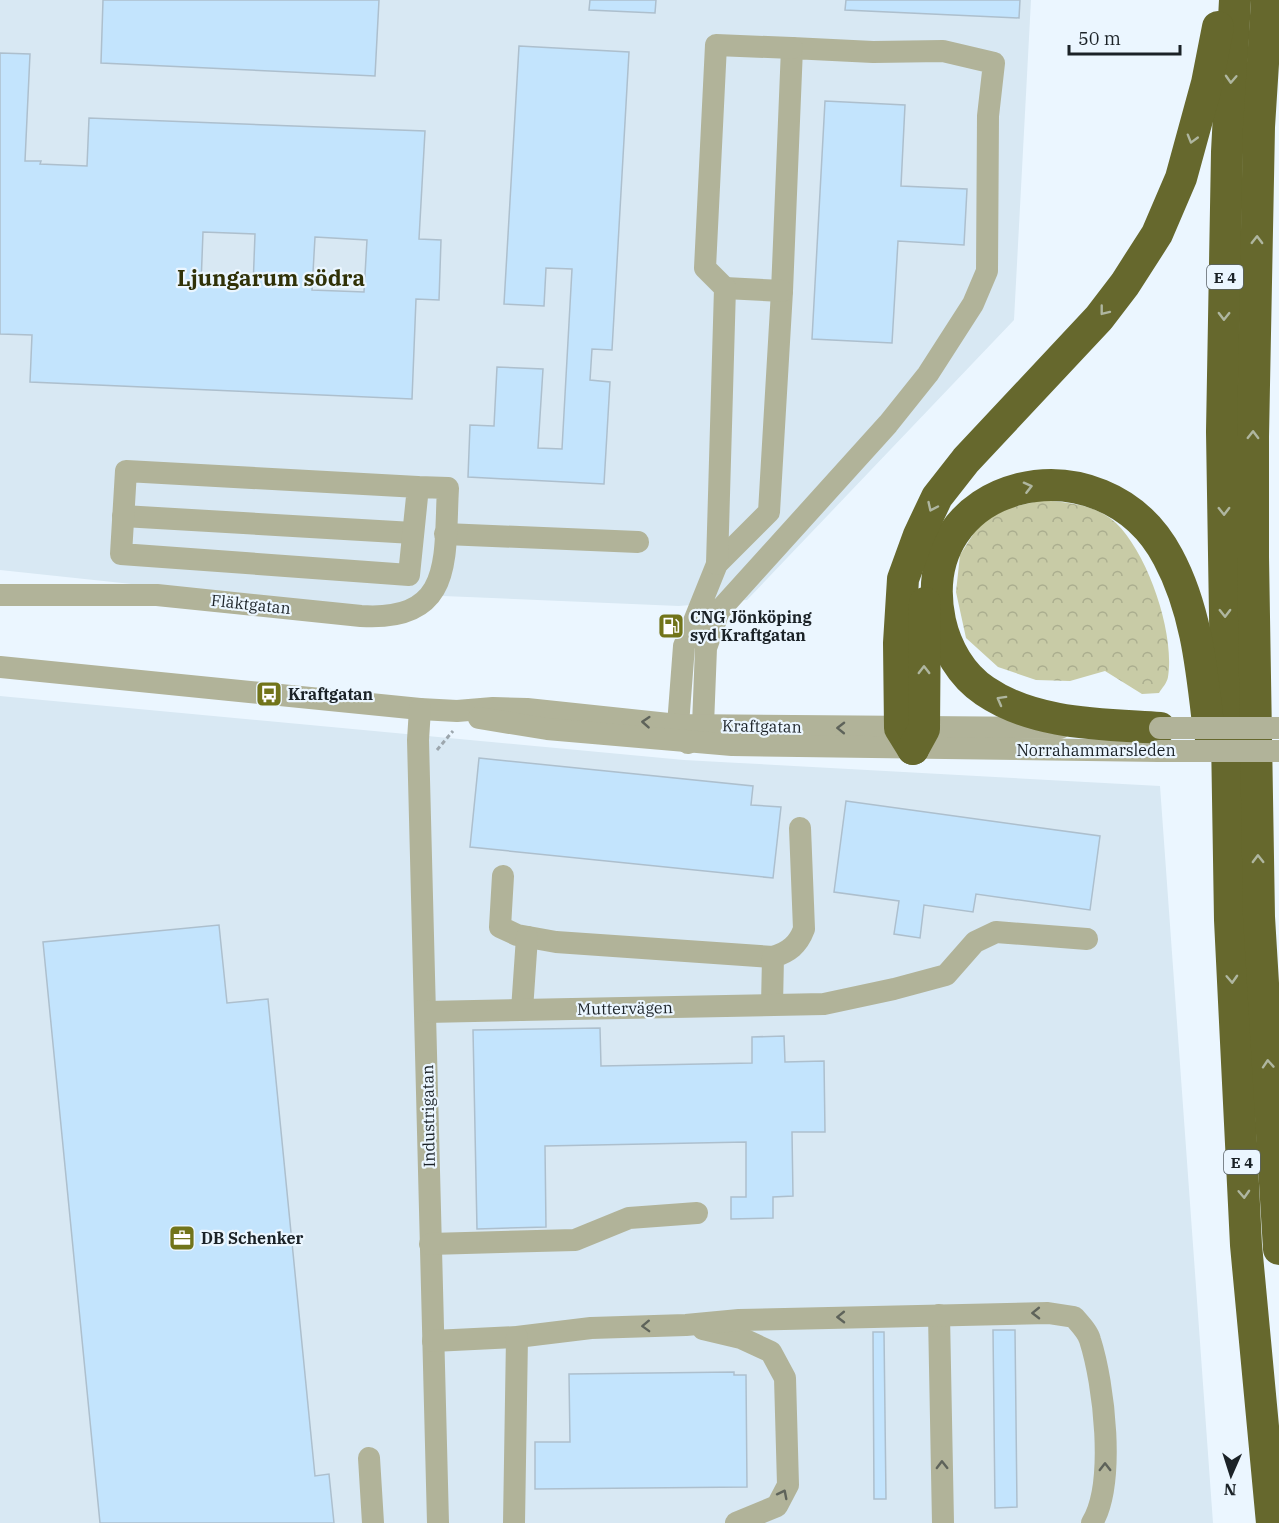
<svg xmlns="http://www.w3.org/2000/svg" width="1279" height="1523" font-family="'IBM Plex Serif',serif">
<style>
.built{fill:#d8e8f3}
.forest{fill:url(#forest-crowns)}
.building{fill:#c3e4fd;stroke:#adbfcd;stroke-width:1.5;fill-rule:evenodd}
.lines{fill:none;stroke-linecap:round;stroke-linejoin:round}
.path{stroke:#9ca6ad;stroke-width:3;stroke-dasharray:4.5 3;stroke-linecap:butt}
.minor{stroke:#b1b399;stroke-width:22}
.highway{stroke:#66682d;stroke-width:32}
.minor-bridge{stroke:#b1b399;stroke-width:22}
.oneway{stroke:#afb6a0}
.oneway2{stroke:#5e635a}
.labels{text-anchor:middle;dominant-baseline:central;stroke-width:4.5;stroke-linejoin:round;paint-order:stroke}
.shield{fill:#ebf6ff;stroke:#596268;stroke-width:1.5}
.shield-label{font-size:15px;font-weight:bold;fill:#1b2227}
.street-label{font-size:16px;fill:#1b2227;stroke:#ebf6ff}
.poi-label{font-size:16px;font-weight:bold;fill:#1b2227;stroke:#ebf6ff;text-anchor:start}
.district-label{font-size:22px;font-weight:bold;fill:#303107;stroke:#ebf6ff}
</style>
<defs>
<pattern id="forest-crowns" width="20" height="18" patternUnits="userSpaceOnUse" patternTransform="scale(1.5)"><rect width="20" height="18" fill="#c8cba6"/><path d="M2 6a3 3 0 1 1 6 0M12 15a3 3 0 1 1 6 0" fill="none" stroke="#abae8f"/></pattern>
</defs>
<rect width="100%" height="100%" fill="#ebf6ff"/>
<g class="built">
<path d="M0 0H1031L1014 320 747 600 679 606 419 595 386 611 0 570Z"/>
<path d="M0 696 684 760 1160 786 1213 1523H0Z"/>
</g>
<path class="forest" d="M1043 500C1069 503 1095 504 1116 523 1148 554 1175 633 1168 677 1167 683 1162 688 1159 693L1142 694 1105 671 1070 681 1036 680 998 667 966 638 956 592 960 555 981 522 1009 508Z"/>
<g class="building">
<path d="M103 0H379L375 76 101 63Z"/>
<path d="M590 0H656L655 13 589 10Z"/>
<path d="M846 0H1020L1019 18 845 10Z"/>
<path d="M519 46 629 52 612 350 592 349 590 380 610 382 604 484 468 477 470 425 494 426 497 367 543 369 538 448 562 449 572 269 546 268 544 306 504 304Z"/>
<path d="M0 53 30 54 25 161H41L40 164 87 166 89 118 425 131 419 239 441 240 439 300 416 299 412 399 30 382 32 335 0 334ZM203 232 255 234 253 287 201 284ZM315 237 367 240 364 292 312 290Z"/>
<path d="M825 101 905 105 901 186 967 189 964 245 898 241 892 343 812 339Z"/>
<path d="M479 758 753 786 751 805 781 807 773 878 470 847Z"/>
<path d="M846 801 1100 836 1090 910 976 894 973 912 924 905 920 938 894 934 899 901 834 892Z"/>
<path d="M219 925 227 1003 268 999 315 1476 329 1474 334 1523H100L43 942Z"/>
<path d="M600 1028 601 1066 752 1063V1037L784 1036 785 1062 824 1061 825 1132H792L793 1196 773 1197V1218L731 1219V1197H746V1142L545 1146 546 1227 477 1229 473 1030Z"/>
<path d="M993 1330H1015L1017 1507 995 1508Z"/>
<path d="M873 1332H884L886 1499H874Z"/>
<path d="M734 1372V1375H746L747 1487 535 1489V1442H570L569 1374Z"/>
</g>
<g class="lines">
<path class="path" d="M437 750 453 731"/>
<g class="minor">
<path d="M792 48 873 52 943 51 994 63 988 116 987 271 973 304 928 374 888 424 719 611 706 648 703 725 688 743 678 725 684 646 717 564 769 512 782 291Z"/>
<path d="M725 288 782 291"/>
<path d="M123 516 413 533"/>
<path d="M445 534 638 542"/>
<path d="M717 564 725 288 705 268 716 45 792 48"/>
<path d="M0 595H157L361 616C455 622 444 558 448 488L418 487 126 471 121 554 409 575 418 487"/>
<path d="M0 667 420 709 457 711 493 708 527 709 678 725 1060 728"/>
<path d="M420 709 418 740 438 1523"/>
<path d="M479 718 547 729 732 745 1159 751"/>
<path d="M503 876 500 927 517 935 556 942 773 957"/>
<path d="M772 1005 773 957C789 952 798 945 804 929L800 828"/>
<path d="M522 1010 527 937"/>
<path d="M426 1012 824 1004 894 989 946 975 975 942 996 932 1087 939"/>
<path d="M430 1244 575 1240 629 1218 697 1213"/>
<path d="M939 1315 943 1523"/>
<path d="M703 1329 741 1338 771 1352 785 1378 788 1485 777 1506 736 1523"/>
<path d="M433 1341 517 1337 591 1328 686 1325 739 1320 1048 1313 1074 1317C1080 1324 1088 1332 1090 1340 1104 1384 1116 1483 1092 1523"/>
<path d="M369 1458 373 1523"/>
<path d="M514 1523 517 1337"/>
</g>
<g class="highway">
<path d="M1235 0 1227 152 1222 432 1230 920 1246 1245 1272 1523"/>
<path d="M1267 0 1259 127 1253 437V557L1259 917 1279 1249"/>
<path d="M1160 728C1102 724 1035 725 985 691 961 675 946 648 940 621 910 478 1103 434 1168 557 1197 611 1202 672 1209 732"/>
<path d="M913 749 900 728 899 643 903 579 919 535 937 497 966 460 1099 318 1125 284 1157 234 1181 178 1207 83 1218 27"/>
<path d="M913 749 924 729 925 603"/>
</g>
<g class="minor-bridge">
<path d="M1160 728H1279"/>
<path d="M1159 751H1279"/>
</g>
</g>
<defs><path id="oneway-chevron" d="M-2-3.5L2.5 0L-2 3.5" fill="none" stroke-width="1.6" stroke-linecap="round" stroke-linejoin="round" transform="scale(1.5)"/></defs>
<g class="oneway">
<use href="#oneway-chevron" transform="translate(1231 79) rotate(93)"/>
<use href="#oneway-chevron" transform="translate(1192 139) rotate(106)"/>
<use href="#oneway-chevron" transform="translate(1257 240) rotate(-89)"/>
<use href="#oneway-chevron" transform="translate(1104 311) rotate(128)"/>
<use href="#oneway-chevron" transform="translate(1224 316) rotate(91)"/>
<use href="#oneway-chevron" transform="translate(1253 435) rotate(-89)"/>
<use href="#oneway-chevron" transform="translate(1028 487) rotate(-14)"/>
<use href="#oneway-chevron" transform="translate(932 507) rotate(115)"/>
<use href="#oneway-chevron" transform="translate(1224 511) rotate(89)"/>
<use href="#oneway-chevron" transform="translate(1225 613) rotate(89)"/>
<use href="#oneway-chevron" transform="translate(924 670) rotate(-90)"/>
<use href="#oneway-chevron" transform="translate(1001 700) rotate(-151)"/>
<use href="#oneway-chevron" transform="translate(1258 859) rotate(-91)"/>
<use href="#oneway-chevron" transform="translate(1232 979) rotate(87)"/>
<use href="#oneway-chevron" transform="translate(1268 1064) rotate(-94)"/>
<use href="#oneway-chevron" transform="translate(1244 1194) rotate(87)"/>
</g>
<g class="oneway2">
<use href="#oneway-chevron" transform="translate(646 722) rotate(-176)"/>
<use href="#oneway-chevron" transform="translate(841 728) rotate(-179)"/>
<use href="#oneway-chevron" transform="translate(1036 1313) rotate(179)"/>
<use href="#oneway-chevron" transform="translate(841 1317) rotate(179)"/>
<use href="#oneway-chevron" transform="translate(646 1326) rotate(178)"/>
<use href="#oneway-chevron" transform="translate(942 1465) rotate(-91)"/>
<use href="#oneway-chevron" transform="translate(1105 1467) rotate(-90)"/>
<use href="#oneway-chevron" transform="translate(783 1494) rotate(-63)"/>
</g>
<defs>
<symbol id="fuel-square" viewBox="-11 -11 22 22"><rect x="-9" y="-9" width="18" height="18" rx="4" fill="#71741a" stroke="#ebf6ff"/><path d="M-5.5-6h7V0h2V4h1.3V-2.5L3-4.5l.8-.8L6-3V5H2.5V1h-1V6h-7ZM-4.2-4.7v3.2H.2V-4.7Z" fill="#fff"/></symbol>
<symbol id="bus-square" viewBox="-11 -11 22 22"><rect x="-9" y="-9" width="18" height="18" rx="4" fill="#71741a" stroke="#ebf6ff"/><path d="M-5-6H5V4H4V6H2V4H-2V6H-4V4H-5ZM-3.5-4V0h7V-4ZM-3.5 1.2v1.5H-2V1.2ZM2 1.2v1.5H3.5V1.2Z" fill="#fff"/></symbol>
<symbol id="office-square" viewBox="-11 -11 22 22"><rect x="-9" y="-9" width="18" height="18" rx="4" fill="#71741a" stroke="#ebf6ff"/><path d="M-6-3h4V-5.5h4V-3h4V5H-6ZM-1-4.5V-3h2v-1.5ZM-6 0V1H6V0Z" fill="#fff"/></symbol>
</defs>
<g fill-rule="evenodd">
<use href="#fuel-square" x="656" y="611" width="30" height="30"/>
<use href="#bus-square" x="254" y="679" width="30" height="30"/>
<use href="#office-square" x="167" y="1223" width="30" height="30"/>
</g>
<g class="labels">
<g class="shield">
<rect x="1207" y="265" width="36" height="24" rx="4.5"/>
<rect x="1224" y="1150" width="36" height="24" rx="4.5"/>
</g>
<g class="shield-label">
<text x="1225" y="277">E 4</text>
<text x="1242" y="1162">E 4</text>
</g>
<g class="street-label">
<text transform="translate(251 604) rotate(6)">Fläktgatan</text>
<text transform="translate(762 726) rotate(1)">Kraftgatan</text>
<text x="1096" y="750">Norrahammarsleden</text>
<text transform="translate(625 1008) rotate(-1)">Muttervägen</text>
<text transform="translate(428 1116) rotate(-91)">Industrigatan</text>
</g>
<g class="poi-label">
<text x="690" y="617">CNG Jönköping<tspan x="690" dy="18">syd Kraftgatan</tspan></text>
<text x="288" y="694">Kraftgatan</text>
<text x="201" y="1238">DB Schenker</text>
</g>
<g class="district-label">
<text x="271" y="277">Ljungarum södra</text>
</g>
</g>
<g transform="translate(1231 1475) rotate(183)" stroke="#ebf6ff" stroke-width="4.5" paint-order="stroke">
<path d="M0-4.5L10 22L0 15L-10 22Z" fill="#1b2227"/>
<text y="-9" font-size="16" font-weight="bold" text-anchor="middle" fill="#1b2227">N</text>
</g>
<path d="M1069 45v9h111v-9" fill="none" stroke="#1b2227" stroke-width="3"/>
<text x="1078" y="45" font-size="18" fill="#1b2227" stroke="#ebf6ff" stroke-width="4.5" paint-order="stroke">50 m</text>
</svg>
